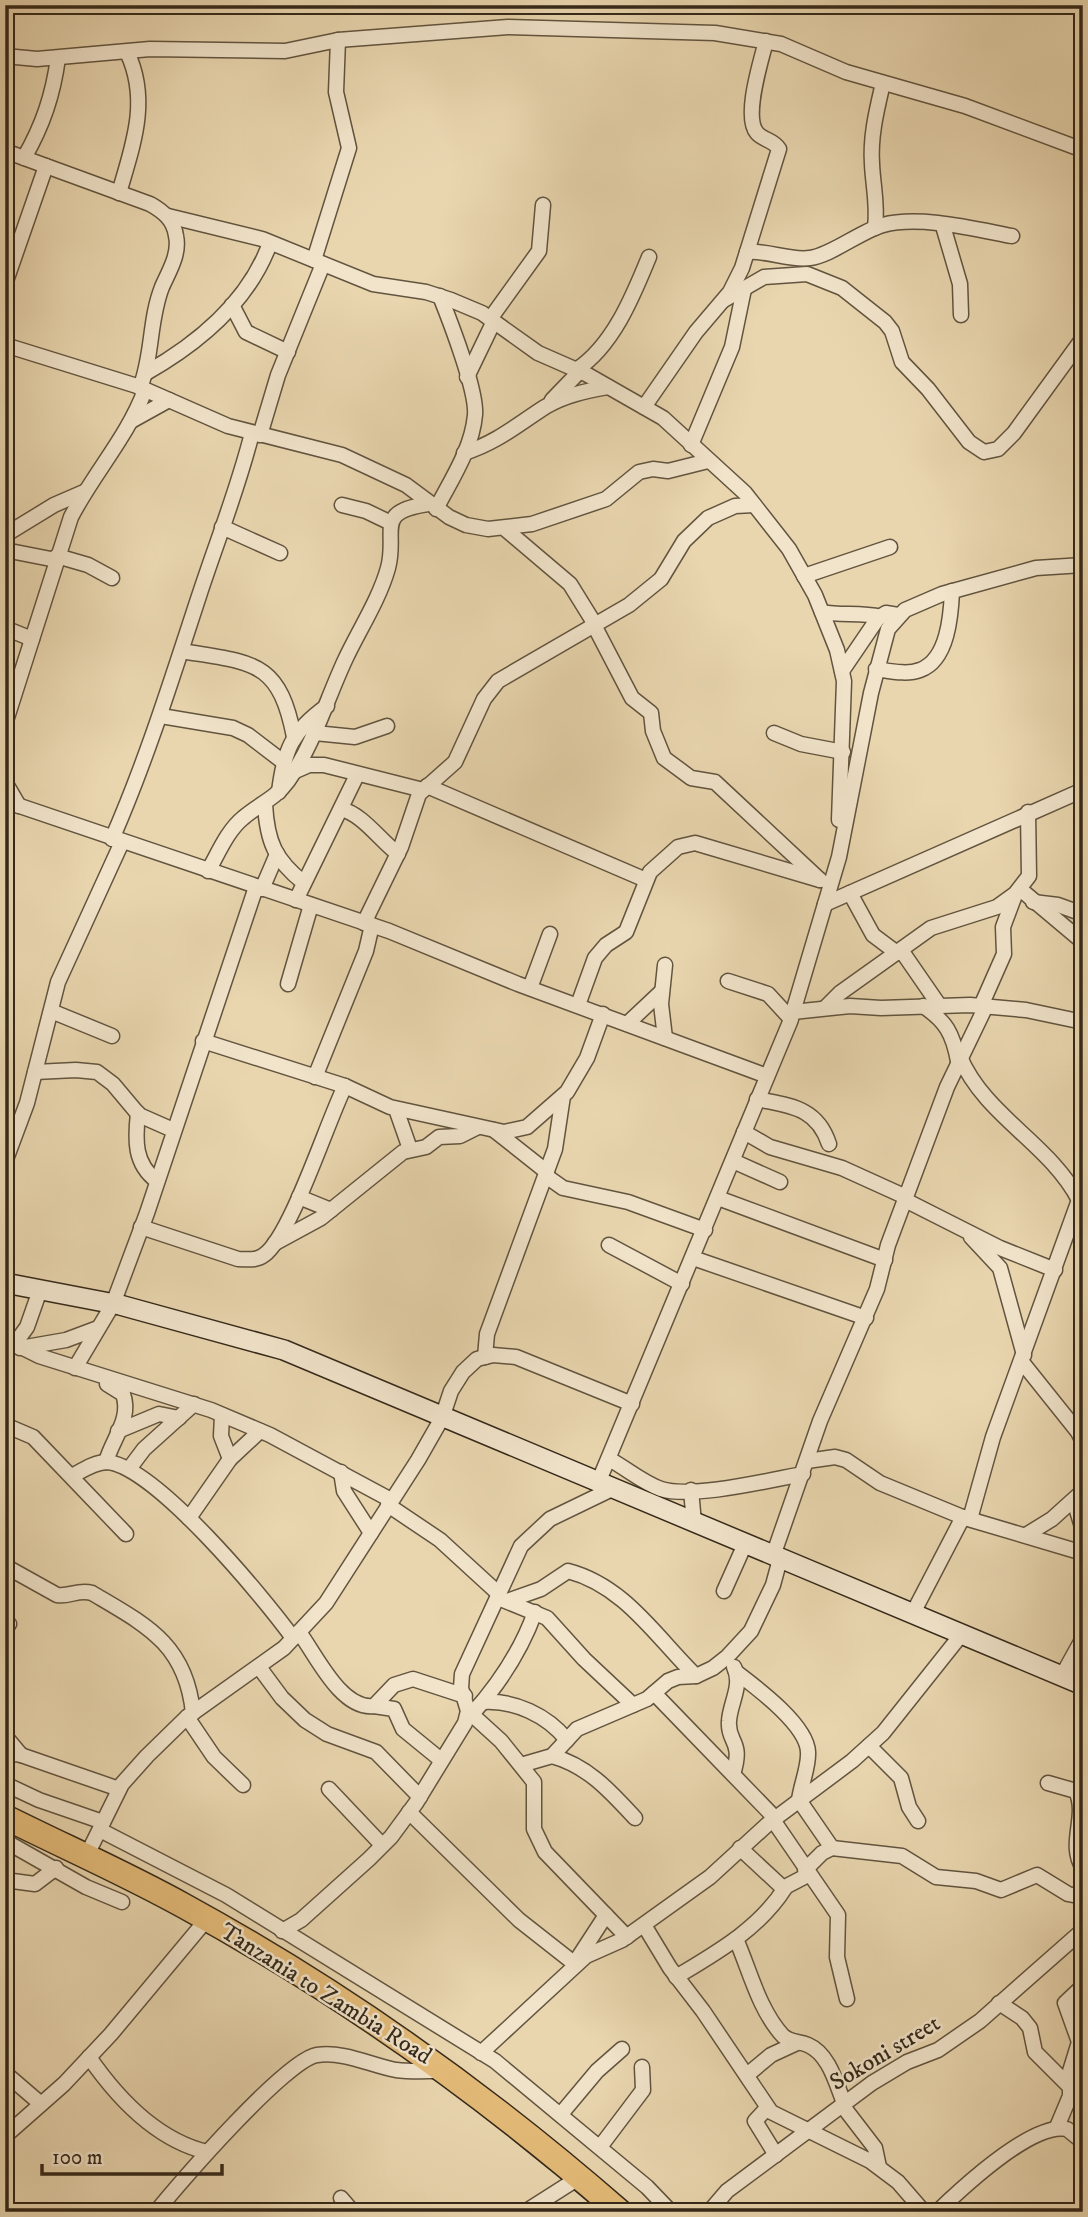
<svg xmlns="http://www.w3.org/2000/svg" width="1088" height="2217" font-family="'IM FELL DW Pica',serif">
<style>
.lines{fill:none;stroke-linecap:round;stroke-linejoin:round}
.street-casing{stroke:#62543f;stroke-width:17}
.secondary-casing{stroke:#35291a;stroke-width:22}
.highway-casing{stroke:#35291a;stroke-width:27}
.street{stroke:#f1e4cb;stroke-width:14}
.secondary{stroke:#f1e4cb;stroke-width:19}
.highway{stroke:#e4bb78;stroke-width:24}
.labels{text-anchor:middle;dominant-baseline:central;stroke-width:5;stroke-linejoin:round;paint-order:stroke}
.street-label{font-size:24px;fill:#35291a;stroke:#f1e4cb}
</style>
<rect width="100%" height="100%" fill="#e9d6af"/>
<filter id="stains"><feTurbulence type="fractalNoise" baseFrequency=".00286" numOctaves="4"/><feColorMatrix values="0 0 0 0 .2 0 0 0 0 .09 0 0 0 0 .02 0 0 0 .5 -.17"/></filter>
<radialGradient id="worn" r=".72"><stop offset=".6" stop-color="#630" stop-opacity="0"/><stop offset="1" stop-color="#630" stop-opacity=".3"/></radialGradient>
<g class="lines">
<defs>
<g id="street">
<path d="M5 56 37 59 150 49 285 51 338 40 508 27 715 33 781 44 846 72 965 106 1083 150"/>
<path d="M5 151 150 204C163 211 174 220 176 236 180 254 169 271 162 287 149 320 153 355 140 388"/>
<path d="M24 158C43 125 53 95 58 58"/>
<path d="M119 193C133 145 150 100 127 52"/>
<path d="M168 216 262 239 373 284 426 292 451 300 482 313 538 353 586 374 663 418 745 493 789 549 815 595 837 650 844 681 839 820"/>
<path d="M943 226 960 284 961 315"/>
<path d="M875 228C878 205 873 186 872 164 870 136 877 109 883 83"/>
<path d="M747 252C768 250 789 261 810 258 830 256 861 231 883 225 919 215 975 229 1012 236"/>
<path d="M314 260 349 148 336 92 338 40"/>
<path d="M5 284 46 166"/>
<path d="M724 300 764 277 807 274 842 288 885 322 892 331 902 362 928 389 969 442 984 452 998 449 1014 433 1083 338"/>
<path d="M232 305 246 332 288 352"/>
<path d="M490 319 539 251 543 205"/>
<path d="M5 345 137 386 228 426 342 455 406 485 449 517 466 525 488 529 532 524 606 499 639 472 653 469 668 471 708 461"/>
<path d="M576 370C613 346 633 296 649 257"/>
<path d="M146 373C199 343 249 301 270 243"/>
<path d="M467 377 494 321"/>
<path d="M552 400 580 371"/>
<path d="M644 407 696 332 730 292 742 268 779 149C774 140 763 140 757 133 743 117 761 61 766 41"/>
<path d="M133 420 169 400"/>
<path d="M260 435 278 375 323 264"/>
<path d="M691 445 732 347 744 289"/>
<path d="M464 453C496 443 517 425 545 407 565 395 586 391 608 387"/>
<path d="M342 505 366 511 391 523"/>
<path d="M436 509C451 480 472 449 475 415 477 391 450 321 440 296"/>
<path d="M222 527 280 553"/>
<path d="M504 528 570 584 596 626"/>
<path d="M5 535 54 505 84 492"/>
<path d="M5 550 56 560"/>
<path d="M57 556 88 565 112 578"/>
<path d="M804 576 890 547"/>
<path d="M822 612C841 616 860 612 881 617"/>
<path d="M595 627 632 698 651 713 653 731 664 758 691 778 715 782 820 880"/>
<path d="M5 628 32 639"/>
<path d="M182 651C252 663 279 659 294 737"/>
<path d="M876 669C890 671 907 675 920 670 948 660 951 615 952 591"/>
<path d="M842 671 878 618 886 613 898 615"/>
<path d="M161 716 233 728 248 735 282 761"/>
<path d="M5 724 71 517C94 473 128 436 145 390"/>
<path d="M315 733 355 737 387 726"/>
<path d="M774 733 801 744 843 752"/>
<path d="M293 772 309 765H324L423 790"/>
<path d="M5 782 19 806"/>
<path d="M427 786 646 880"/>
<path d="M279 792C284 750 292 731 327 706"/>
<path d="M5 801 389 931 518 984 767 1076"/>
<path d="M265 804C267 842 275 860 304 883"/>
<path d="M341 809C362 814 379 839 398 854"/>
<path d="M112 839C147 759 172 678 199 596 217 541 238 489 252 433"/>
<path d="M208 871C218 854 227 831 243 818 259 804 275 799 288 781 314 744 326 701 345 660 359 630 379 600 388 568 398 531 373 512 428 504"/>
<path d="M262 889 277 854"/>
<path d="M1020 889 1083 942"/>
<path d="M850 893 873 935 897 953"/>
<path d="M296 900 357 775"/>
<path d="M1033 902 1058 905 1083 914"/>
<path d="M825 904 1083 790"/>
<path d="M364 923 401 847 419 794 455 762 484 699 498 681 629 605 661 579 684 541 708 518 735 506 754 505"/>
<path d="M901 950 939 1005"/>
<path d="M728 981 768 994 791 1019"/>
<path d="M288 984 311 905"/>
<path d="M530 988 550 934"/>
<path d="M578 1005 595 958 606 945 626 932 650 872 678 847 695 843 820 880"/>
<path d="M923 1006C946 1021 953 1034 958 1061"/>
<path d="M981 1006 1004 954 1003 927 1015 895"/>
<path d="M825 1008 840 993 931 928 997 907 1015 894 1029 876 1028 812"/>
<path d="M51 1011 112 1036"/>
<path d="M793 1012 850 1006 881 1008 970 1005 1026 1010 1083 1022"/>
<path d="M627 1024 661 992"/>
<path d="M665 1038 661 1004 665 965"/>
<path d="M203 1041 345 1086 390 1107 504 1132 527 1127 567 1092 587 1058 603 1014"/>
<path d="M960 1057C985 1116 1050 1144 1079 1200"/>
<path d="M35 1072 76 1070 97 1072 113 1084 139 1115 173 1130"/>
<path d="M315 1077 366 951 372 925"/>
<path d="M757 1099C790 1106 817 1107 829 1144"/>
<path d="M396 1109 410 1149"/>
<path d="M138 1113C135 1140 134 1164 157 1181"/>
<path d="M494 1130 547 1172"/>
<path d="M744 1132 770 1147 842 1168 906 1197"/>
<path d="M733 1161 780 1182"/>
<path d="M5 1162 27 1103 58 982 122 842"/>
<path d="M546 1176 563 1188 628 1202 705 1230"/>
<path d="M299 1197 331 1210"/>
<path d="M718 1198 885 1260"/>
<path d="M905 1200 1000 1248 1055 1270"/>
<path d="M141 1227 238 1259C248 1259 256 1261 264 1255 291 1236 327 1122 345 1086"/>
<path d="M971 1237 1000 1268 1024 1355"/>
<path d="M275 1243 321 1218 403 1152 426 1147 439 1137 460 1136 478 1127"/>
<path d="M609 1245 682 1284"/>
<path d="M693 1258 866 1318"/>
<path d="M5 1339 39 1356 211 1410 270 1435 391 1500"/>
<path d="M14 1345 27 1327 40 1290"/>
<path d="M20 1348 66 1340 98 1328"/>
<path d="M485 1357 487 1334 555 1149 563 1096"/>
<path d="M1022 1362 1078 1432 1083 1442"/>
<path d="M75 1368 113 1304 147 1213 256 887"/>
<path d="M222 1415 221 1436 230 1459"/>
<path d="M5 1425 33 1437 126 1534"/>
<path d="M118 1431 159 1414 179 1418"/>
<path d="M609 1459C626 1468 643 1483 661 1489 692 1499 770 1480 803 1474"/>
<path d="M807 1461 835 1457 846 1460 880 1483 965 1518 1083 1553"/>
<path d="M106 1462C112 1439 132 1419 123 1394L107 1384"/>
<path d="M129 1469 144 1449 194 1404"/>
<path d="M341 1472 344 1491 371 1533"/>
<path d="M72 1476C83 1470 95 1462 107 1462 155 1466 264 1598 293 1638"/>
<path d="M598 1483 790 1022 839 857 871 693 888 629 905 610 942 594 1036 568 1083 565"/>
<path d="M691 1490 694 1523"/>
<path d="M1074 1501 1083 1530"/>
<path d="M388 1505 440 1540 499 1594"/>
<path d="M189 1518 230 1459 260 1431"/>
<path d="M970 1519 993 1437 1083 1189"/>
<path d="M1026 1535 1052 1519 1083 1491"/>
<path d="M773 1556 820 1421 877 1289 888 1245 947 1087 986 1006"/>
<path d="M5 1566 57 1595C70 1597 78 1589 92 1593 146 1625 186 1644 193 1713"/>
<path d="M724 1591 745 1544"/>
<path d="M503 1600 547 1618 584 1659 633 1705"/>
<path d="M507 1601 541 1589 568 1571C625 1586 656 1637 696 1676"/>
<path d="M912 1615 963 1517"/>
<path d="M5 1626 9 1624"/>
<path d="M299 1632C316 1655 341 1710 374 1706L394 1685 413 1679 465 1696"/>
<path d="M259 1667 282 1698 305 1720 327 1734 376 1752 420 1797"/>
<path d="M736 1672C757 1688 807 1725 808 1752 809 1767 801 1784 799 1800L832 1848"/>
<path d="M1062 1676 1083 1638"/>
<path d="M654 1693 775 1818"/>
<path d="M483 1702C514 1700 547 1715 567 1740"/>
<path d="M374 1706 394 1709 403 1729 441 1760"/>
<path d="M468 1711 501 1741 534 1782V1829L545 1852 627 1937"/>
<path d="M472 1714C500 1683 521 1651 535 1612"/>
<path d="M187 1717 214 1757 243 1785"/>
<path d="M5 1736 21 1755"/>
<path d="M869 1746 901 1778 909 1807 918 1821"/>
<path d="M5 1755 18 1754 119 1789"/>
<path d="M552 1756C588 1766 610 1791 635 1818"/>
<path d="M521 1765 552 1756 577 1729 647 1699 668 1681 678 1677 696 1676 713 1668 727 1657 751 1631 773 1585 780 1559"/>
<path d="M733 1774C744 1740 727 1743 729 1721 730 1703 743 1685 734 1667"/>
<path d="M1048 1783 1076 1791C1088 1816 1067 1844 1083 1868"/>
<path d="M5 1784 39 1800 103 1822"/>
<path d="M329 1789 382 1845"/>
<path d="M409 1812 519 1920 575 1964"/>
<path d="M773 1820 838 1915 837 1957 847 1999"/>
<path d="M100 1830 226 1895 495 2061 647 2187 671 2212"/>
<path d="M5 1841 86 1887 122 1902"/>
<path d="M740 1848 783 1888 808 1875"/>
<path d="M86 1857 122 1784 147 1756 187 1717 284 1648 326 1603 418 1460 442 1418 451 1391 463 1372 477 1359 493 1355 516 1357 632 1404"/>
<path d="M805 1870 822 1853 832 1848 902 1856 936 1877 976 1881 1001 1890 1037 1875 1068 1894 1083 1897"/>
<path d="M5 1880 35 1884 56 1868"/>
<path d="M644 1925 670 1968 703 2011 771 2112 870 2161 898 2182 924 2212"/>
<path d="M282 1931 301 1920 369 1859 391 1837 416 1803 465 1723 468 1711 461 1688 462 1674 521 1546 550 1519 612 1489"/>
<path d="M736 1939C750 1971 759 2010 783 2036 791 2043 799 2041 808 2045 829 2054 836 2083 844 2103"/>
<path d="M576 1961 606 1915"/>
<path d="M676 1977C716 1953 759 1929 785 1888"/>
<path d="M999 2003 1022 2018 1030 2028 1035 2052 1070 2087V2096L1057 2127"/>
<path d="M481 2053 586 1956 622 1940 710 1877 769 1823 852 1761 883 1733 961 1635"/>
<path d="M89 2057C118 2099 157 2140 207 2152"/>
<path d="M5 2073 41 2104"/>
<path d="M747 2075 771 2055 797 2043"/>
<path d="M1067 2081 1079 2042 1065 2003 1083 1986"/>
<path d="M842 2105 875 2148 879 2167"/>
<path d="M767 2108 755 2121 776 2155"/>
<path d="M561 2114 597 2071 622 2049"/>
<path d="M5 2136 64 2084 111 2034 207 1919"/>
<path d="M600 2147 643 2090 642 2067"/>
<path d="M341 2198 353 2212"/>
<path d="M156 2212C179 2183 287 2059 317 2055 344 2051 370 2065 396 2070 410 2072 425 2071 439 2071"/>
<path d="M525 2212 580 2177"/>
<path d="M709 2212 727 2191 872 2083 907 2062 938 2050 980 2021 1083 1930"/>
<path d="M937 2212C962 2188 1032 2122 1067 2129L1083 2142"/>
</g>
<path id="secondary" d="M5 1283 120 1305 284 1350 1083 1685"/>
<path id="highway" d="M5 1817C65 1847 127 1874 186 1907 343 1993 486 2095 620 2212"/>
</defs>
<use href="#street" class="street-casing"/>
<use href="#secondary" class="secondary-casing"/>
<use href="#highway" class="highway-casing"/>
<use href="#street" class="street"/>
<use href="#secondary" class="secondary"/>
<use href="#highway" class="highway"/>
</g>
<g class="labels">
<g class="street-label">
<text transform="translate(326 1994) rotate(32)">Tanzania to Zambia Road</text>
<text transform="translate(885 2053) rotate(-31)">Sokoni street</text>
</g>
</g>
<rect width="1088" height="2217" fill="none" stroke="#e9d6af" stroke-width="28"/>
<rect x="7" y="7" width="1074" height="2203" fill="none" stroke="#35291a" stroke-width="3.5"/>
<rect x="14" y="14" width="1060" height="2189" fill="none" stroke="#35291a" stroke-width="2"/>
<path d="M42 2164v10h180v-10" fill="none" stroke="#35291a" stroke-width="3.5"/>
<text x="52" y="2164" font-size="21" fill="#35291a" stroke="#f1e4cb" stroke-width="5" paint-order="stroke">100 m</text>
<rect width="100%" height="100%" filter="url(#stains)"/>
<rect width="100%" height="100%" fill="url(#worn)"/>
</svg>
